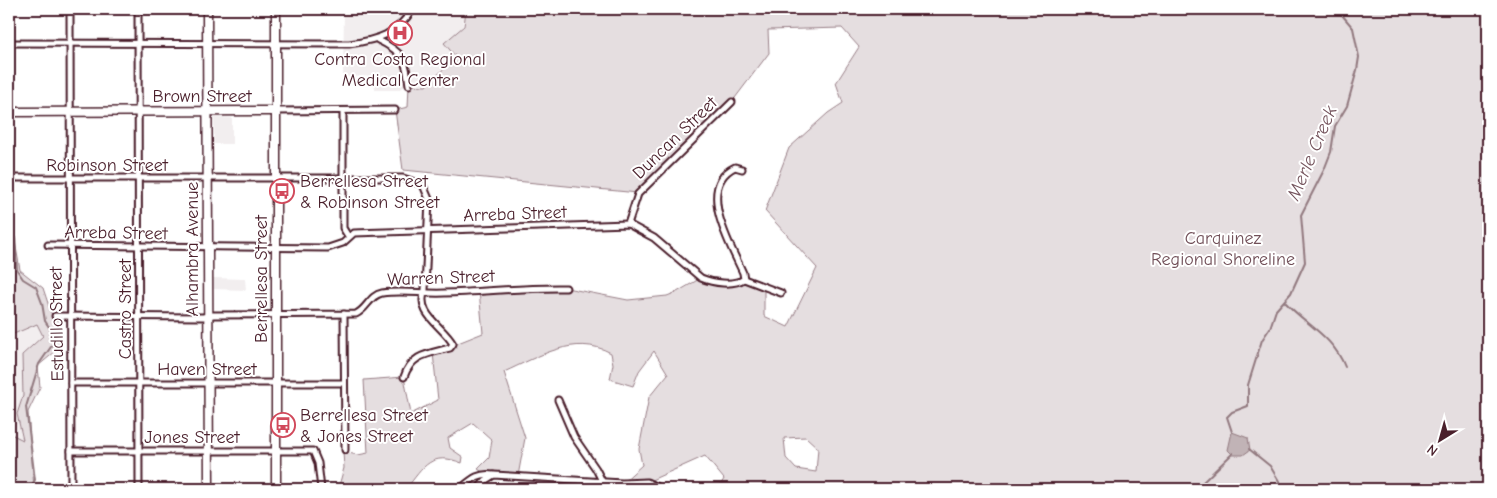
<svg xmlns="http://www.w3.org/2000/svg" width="1497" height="498" font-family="'Comic Neue',sans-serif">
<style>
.built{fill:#f2eeef}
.green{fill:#e5dee0;stroke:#987e86;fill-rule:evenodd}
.water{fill:#c1b3b6;stroke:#91787e}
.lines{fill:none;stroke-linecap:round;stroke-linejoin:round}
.stream{stroke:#91787e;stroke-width:2}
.street-casing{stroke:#4a1f2b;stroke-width:9}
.secondary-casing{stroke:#4a1f2b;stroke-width:11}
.street{stroke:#fff;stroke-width:5}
.secondary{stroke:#fff;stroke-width:8}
.labels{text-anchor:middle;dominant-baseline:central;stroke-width:4;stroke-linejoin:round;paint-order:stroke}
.poi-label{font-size:18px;fill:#4a1f2b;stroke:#fff;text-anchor:start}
.street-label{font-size:18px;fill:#4a1f2b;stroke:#fff}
.park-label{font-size:18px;fill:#714f58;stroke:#fff}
.water-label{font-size:19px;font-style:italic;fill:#74535c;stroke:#fff}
</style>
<rect width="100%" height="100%" fill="#fff"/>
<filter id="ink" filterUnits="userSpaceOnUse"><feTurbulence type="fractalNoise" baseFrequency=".02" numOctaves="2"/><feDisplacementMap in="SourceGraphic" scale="10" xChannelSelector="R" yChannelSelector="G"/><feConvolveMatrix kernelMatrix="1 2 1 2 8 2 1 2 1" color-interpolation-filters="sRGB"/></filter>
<g filter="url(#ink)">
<g class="built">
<path d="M344 9H466L456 56 426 86 409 85 397 90H375L374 76 343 77Z"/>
<path d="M214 117 232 118V144H214Z"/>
<path d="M9 264 43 337 22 355 23 396 17 414 23 439 21 483 9 484Z"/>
<path d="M213 278 245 279 246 290 212 289Z"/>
</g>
<g class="green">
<path d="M466 9H1488V489H718L724 479 705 456 647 482 622 483 642 465 639 449 649 397 668 374 654 351 639 371 633 386 610 379 613 364 611 353C575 333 538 357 504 372L525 438 518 476 484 473 478 469 489 458 492 440 473 423 448 438 450 448 463 457 462 463C431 451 424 466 406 489H338L344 468 343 452 358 455 368 453 364 380 404 377 411 414 438 400 433 353 483 333 479 291 566 288 628 300 667 296 677 292 701 278 728 282 744 279 764 287V316L788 327 817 268 765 211 789 148 828 113 843 103 836 83 859 47 842 28 768 30 769 53 732 102 638 193 403 170 395 110 408 107 409 85 426 86 456 57 444 43 464 26ZM806 437 818 448 816 472 796 469 786 458 784 438Z"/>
<path d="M9 218H11L20 270 43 288 62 346 38 366 40 387 28 412 34 488 31 489H9V433L23 440 17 414 23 396 22 355 43 336 37 324 9 336Z"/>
</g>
<path class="water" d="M1232 432 1248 438 1250 450 1243 455H1233L1228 450Z"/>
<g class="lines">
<g class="stream">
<path d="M9 230 15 238 17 270 23 279 36 287 42 303 45 321 55 336 53 344 39 364 26 407 35 480 29 489"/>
<path d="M1285 302C1306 325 1333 336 1345 367"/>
<path d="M1232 432 1227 417 1232 412 1248 406V385L1262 340 1270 328 1276 310 1291 293 1305 262 1301 215 1324 170 1331 152 1335 126 1347 106 1357 70 1359 57 1353 28 1337 9"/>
<path d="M1249 449 1270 466 1282 486"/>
<path d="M1201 484 1233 453"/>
</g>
<defs>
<g id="street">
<path d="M70 9 71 489"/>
<path d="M138 9 139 489"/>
<path d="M378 40C403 52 406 59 409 85"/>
<path d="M9 43 349 44C378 40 396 35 413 9"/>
<path d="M276 111 395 110"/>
<path d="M343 111V228L348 236"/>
<path d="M9 178H403L423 185 429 199 425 290C415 314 443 326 453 344L450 348C428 354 412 354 404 377"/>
<path d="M628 224 638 194 732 102"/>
<path d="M48 245 328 248 343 243 354 233 628 224 654 238 701 278C713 283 733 286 744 279L743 273C731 246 695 186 735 167L742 169"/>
<path d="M744 279 781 293"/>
<path d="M344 314 345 450"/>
<path d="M55 316 203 317 213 315 356 314C367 309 370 295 382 293 402 290 424 294 444 293 485 292 525 287 566 288"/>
<path d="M71 383H344"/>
<path d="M558 400 574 437 596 469 606 489"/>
<path d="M71 451H313L318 463 321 489"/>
<path d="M460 489C471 480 479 472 493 475"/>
<path d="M478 489 486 480 494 475 622 483 647 482 661 489"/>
</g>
<g id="secondary">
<path d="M207 9 209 489"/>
<path d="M276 9V489"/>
<path d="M9 112 276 111"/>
</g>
</defs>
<use href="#street" class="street-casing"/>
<use href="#secondary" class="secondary-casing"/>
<use href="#street" class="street"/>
<use href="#secondary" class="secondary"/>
</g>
</g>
<defs>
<symbol id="hospital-ring" viewBox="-11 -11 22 22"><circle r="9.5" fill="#fff" stroke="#d1495b" stroke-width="1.5"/><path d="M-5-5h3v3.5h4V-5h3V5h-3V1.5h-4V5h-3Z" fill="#d1495b"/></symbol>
<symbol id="bus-ring" viewBox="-11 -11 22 22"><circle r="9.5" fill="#fff" stroke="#d1495b" stroke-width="1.5"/><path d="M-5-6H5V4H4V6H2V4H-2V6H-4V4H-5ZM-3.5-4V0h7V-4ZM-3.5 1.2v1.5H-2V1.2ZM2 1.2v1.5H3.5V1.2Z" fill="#d1495b"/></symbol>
</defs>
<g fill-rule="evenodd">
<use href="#hospital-ring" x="386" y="19" width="28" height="28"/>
<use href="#bus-ring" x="268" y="177" width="28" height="28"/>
<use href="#bus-ring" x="269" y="411" width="28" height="28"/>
</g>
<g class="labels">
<g class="poi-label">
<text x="400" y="59" text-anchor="middle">Contra Costa Regional<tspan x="400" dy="21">Medical Center</tspan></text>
<text x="300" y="181">Berrellesa Street<tspan x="300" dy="21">&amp; Robinson Street</tspan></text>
<text x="300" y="415">Berrellesa Street<tspan x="300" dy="21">&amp; Jones Street</tspan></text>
</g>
<g class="street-label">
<text x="202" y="96">Brown Street</text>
<text transform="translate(675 138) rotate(-44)">Duncan Street</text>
<text x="107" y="165">Robinson Street</text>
<text transform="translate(515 214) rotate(-2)">Arreba Street</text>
<text transform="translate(116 233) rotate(1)">Arreba Street</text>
<text transform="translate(192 249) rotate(-90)">Alhambra Avenue</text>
<text transform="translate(441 278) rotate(-2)">Warren Street</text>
<text transform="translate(261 279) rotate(-90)">Berrellesa Street</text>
<text transform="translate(125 309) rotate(-90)">Castro Street</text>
<text transform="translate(57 324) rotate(-91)">Estudillo Street</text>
<text x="207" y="369">Haven Street</text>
<text x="192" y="437">Jones Street</text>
</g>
<g class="park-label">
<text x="1223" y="238">Carquinez<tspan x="1223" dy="21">Regional Shoreline</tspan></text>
</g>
<g class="water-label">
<text transform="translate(1312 153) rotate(-67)">Merle Creek</text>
</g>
</g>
<rect width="1497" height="498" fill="none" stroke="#fff" stroke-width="30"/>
<rect x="15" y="15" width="1467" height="468" fill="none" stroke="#4a1f2b" stroke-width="2" filter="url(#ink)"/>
<g transform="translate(1440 440) rotate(217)" stroke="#ffffff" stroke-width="4" paint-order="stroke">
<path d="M0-4L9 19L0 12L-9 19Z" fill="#4a1f2b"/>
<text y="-8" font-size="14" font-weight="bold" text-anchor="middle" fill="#4a1f2b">N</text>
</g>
</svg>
